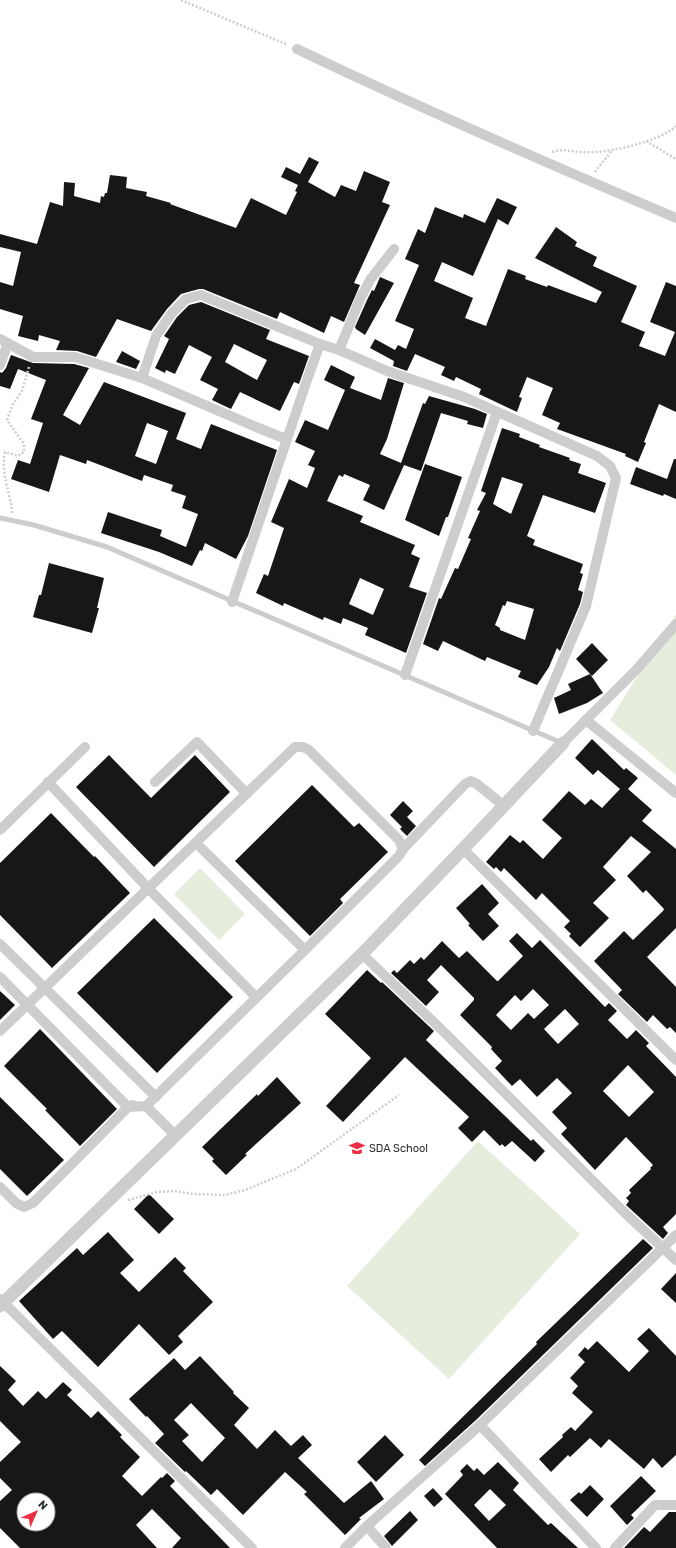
<svg xmlns="http://www.w3.org/2000/svg" width="676" height="1548" font-family="Rubik,sans-serif">
<style>
.green{fill:#e7eddd}
.building{fill:#171717;fill-rule:evenodd}
.lines{fill:none;stroke-linecap:round;stroke-linejoin:round}
.path{stroke:#cdcdcd;stroke-width:2.5;stroke-dasharray:2 2;stroke-linecap:butt}
.service{stroke:#cdcdcd;stroke-width:5}
.minor{stroke:#cdcdcd;stroke-width:10}
.tertiary{stroke:#cdcdcd;stroke-width:13}
.labels{text-anchor:middle;dominant-baseline:central;stroke-width:4;stroke-linejoin:round;paint-order:stroke}
.poi-label{font-size:11px;fill:#303030;stroke:#fff;text-anchor:start}
</style>
<rect width="100%" height="100%" fill="#fff"/>
<g class="green">
<path d="M676 614V775L610 720Z"/>
<path d="M200 868 245 914 219 940 174 894Z"/>
<path d="M478 1141 580 1234 449 1379 347 1286Z"/>
</g>
<g class="building">
<path d="M309 157 319 162 308 182 335 197 341 185 356 191 364 171 390 182 382 202 390 205 354 283 360 285 344 322 331 316 324 333 280 312 277 319 203 289H199L181 294 167 309 151 331 117 319 96 357 77 351 56 350 60 341 39 335 38 341 18 336 23 316 0 309V282L13 286 21 252 0 247V234L37 244 50 202 63 206 64 182 75 183 74 196 100 203 101 196 104 197 105 193H107L110 175 127 177 126 188 147 192 146 196 171 203 170 204 236 228 251 198 286 215 297 192 295 191 298 185 281 177 286 167 300 174Z"/>
<path d="M497 198 517 207 508 225 498 219 473 276 442 262 434 281 473 298 465 318 486 326 508 269 526 276 525 279 547 287 548 285 596 303 602 292 535 258 556 227 577 242 575 246 597 257 593 266 637 286 621 322 645 332 639 346 665 356 675 332 650 322 666 282 676 286V412L659 404 644 442 646 443 638 462 625 456 626 454 557 429 560 423 542 415 553 388 527 377 519 397 522 398 517 412 479 394 481 389 456 377 454 381 441 375 445 367 415 354 407 371 393 366 394 361 370 348 375 339 395 350 398 345 406 349 414 329 395 321 419 265 405 259 418 229 425 233 435 207 463 218 464 214 485 223Z"/>
<path d="M380 277 394 283 365 335 356 329 355 327 367 300 372 290 374 291Z"/>
<path d="M201 302 270 330 266 339 309 356 299 384 294 382 280 411 240 392 231 409 212 400 218 389 200 380 212 357 189 345 175 374 166 370 165 373 155 368 169 339 164 336 177 317 189 305ZM234 344 267 360 257 380 225 362Z"/>
<path d="M122 351 140 361 136 369 116 362Z"/>
<path d="M11 355 33 363 74 364 89 368 63 415 80 425 104 382 186 413 176 439 201 449 211 424 277 450 248 536 236 559 205 543 202 551 200 550 192 566 159 552 101 533 108 512 162 530 160 536 186 547 198 514 182 508 186 496 171 491 173 485 144 475 142 481 87 460 86 464 60 455 49 492 11 479 18 460 30 464 43 423 31 419 46 380 18 369 10 389 0 386V372L2 373 6 368ZM147 423 168 431 156 464 135 456Z"/>
<path d="M331 365 355 377 350 388 381 400 388 378 404 383 387 439 380 454 401 463 423 403 425 404 429 396 475 409 487 414 483 428 467 424 468 421 441 413 421 471 404 465 384 510 363 500 370 485 344 474 343 477 339 475 327 501 363 516 360 522 415 545 411 554 420 558 409 587 427 593 406 653 365 635 368 628 343 618 341 624 324 617 323 620 284 603 283 606 256 593 264 574 268 576 284 528 271 522 289 479 307 488 315 468 308 465 315 451 295 442 305 420 328 430 345 390 324 380ZM360 578 384 589 373 615 349 604Z"/>
<path d="M502 428 520 434 519 437 540 445 539 447 570 458 569 460 581 464 578 473 606 483 595 513 543 495 527 536 535 540 533 545 583 564 580 573 583 574 578 590 583 592 580 604 560 651 557 648 549 667 537 685 518 677 521 671 487 657 485 661 443 641 438 651 423 644 439 598 441 599 455 568 458 569 471 539 468 538 480 511 477 510 486 493 481 491ZM502 477 523 484 511 514 493 504ZM507 601 534 609 525 640 500 630V628L495 625 503 605 505 606Z"/>
<path d="M674 459H676V499L664 494 663 496 630 484 636 467 667 479Z"/>
<path d="M425 464 462 477 448 517H446L439 536 405 520Z"/>
<path d="M49 563 104 578 97 608H99L92 633 33 617 39 595H41Z"/>
<path d="M592 643 608 660 592 676 576 659Z"/>
<path d="M590 674 603 693 587 703 559 714 554 698 571 690 568 684Z"/>
<path d="M592 739 624 770 626 768 638 778 628 789 652 810 642 821 676 849V928L647 957 676 987V1033L670 1027 667 1029 653 1015 647 1022 618 994 622 990 594 961 624 931 633 940 663 911 664 909 646 890 643 893 627 876 651 852 631 836 603 867 616 880 593 903 609 918 580 947 569 936 571 934 564 927 570 921 542 893 536 900 504 868 501 872 496 867 494 869 486 862 510 835 520 843 523 840 543 859 562 838 542 820 569 791 585 805 591 799 602 808 620 789 598 770 593 775 575 758Z"/>
<path d="M109 755 151 798 195 755 230 792 154 867 76 787Z"/>
<path d="M312 785 354 827 359 823 388 852 340 899 343 903 310 936 235 861Z"/>
<path d="M403 801 413 811 407 817 416 826 407 836 400 829 402 827 390 815Z"/>
<path d="M51 813 94 857 95 856 130 893 52 968 0 915V863Z"/>
<path d="M482 884 499 903 488 914 499 926 483 941 468 925 470 924 456 908Z"/>
<path d="M154 918 233 997 157 1073 77 993Z"/>
<path d="M517 933 532 948 540 940 601 1003 605 1007 609 1003 617 1011 608 1020 627 1039 636 1030 649 1043 646 1046 676 1077V1214L663 1227 668 1233 663 1239 626 1205 629 1201 626 1198 631 1193 629 1190 651 1169 650 1168 653 1165 626 1137 595 1170 561 1134 567 1128 552 1112 572 1093 557 1078 537 1097 520 1079 512 1086 495 1068 502 1061 491 1049 492 1047 460 1015 474 1000V998L441 965 427 980 439 992 426 1006 391 973 394 970 397 973 410 960 414 964 421 957 424 960 442 941 459 958 467 951 497 981H498L523 956 509 941ZM533 989 549 1005 534 1019 528 1013 511 1030 496 1015 515 995 521 1001ZM565 1009 579 1024 558 1044 544 1029ZM628 1065 654 1092 629 1117 603 1091Z"/>
<path d="M367 970 381 983 382 982 434 1031 426 1040 531 1141 533 1139 545 1151 535 1162 512 1141 505 1147 502 1144 500 1146 484 1130 472 1142 458 1128 469 1117 405 1057 343 1122 326 1106 371 1058 325 1014Z"/>
<path d="M0 991 15 1005 0 1020Z"/>
<path d="M40 1029 117 1109 80 1146 45 1110 47 1109 4 1066Z"/>
<path d="M277 1077 301 1103 245 1154 247 1155 226 1175 212 1161 214 1159 202 1147 257 1094 258 1096Z"/>
<path d="M0 1097 64 1160 27 1196 0 1169Z"/>
<path d="M148 1195H150L174 1219 159 1234 134 1209Z"/>
<path d="M108 1232 134 1260 120 1273 139 1292 175 1257 186 1268 183 1271 213 1302 178 1336 183 1342 169 1355 139 1324 98 1367 62 1331 53 1339 19 1301 77 1248 83 1255Z"/>
<path d="M643 1239 653 1248 476 1420 425 1466 419 1460 537 1344 536 1342Z"/>
<path d="M676 1273V1303L661 1289Z"/>
<path d="M649 1328 676 1356V1455L662 1468 653 1458 644 1469 609 1439 601 1448 590 1438 570 1457 568 1455 551 1472 539 1459 563 1437 562 1435 571 1427 575 1431 593 1412 572 1393 578 1386 570 1378 585 1362 578 1355 585 1347 588 1350 597 1341 629 1372 649 1351 637 1339Z"/>
<path d="M200 1356 234 1392 233 1393 249 1408 234 1425 257 1449 275 1430 291 1446 303 1435 312 1445 298 1458 344 1503 371 1481 384 1499 359 1518 361 1519 345 1535 304 1494 307 1492 285 1472 243 1515 217 1489 211 1495 186 1471 185 1472 155 1443 164 1434 147 1416 146 1417 129 1399 174 1358 185 1370ZM191 1403 225 1438 202 1462 182 1441 189 1435 174 1420Z"/>
<path d="M0 1366 16 1381 8 1390 23 1406 38 1391 46 1399 63 1382 72 1390 67 1395 91 1418 98 1411 122 1435 120 1437 140 1457 122 1476 142 1496 161 1477 162 1478 167 1473 175 1481 170 1486 230 1548H172L181 1538 152 1509 136 1525 157 1548H20L0 1528V1501L12 1490 0 1478V1462L21 1442 0 1421ZM24 1500H48V1524H24Z"/>
<path d="M385 1435 404 1455 376 1482 357 1462Z"/>
<path d="M498 1462 519 1483 513 1490 548 1525 551 1523 578 1548H497L445 1494 463 1475 460 1471 467 1464 474 1471 477 1468 484 1475ZM490 1489 506 1505 489 1521 474 1505Z"/>
<path d="M641 1476 656 1491 631 1515 634 1518 627 1525 610 1506Z"/>
<path d="M590 1485 604 1499 587 1517 570 1500 579 1492 581 1494Z"/>
<path d="M433 1488 443 1499 434 1507 424 1496Z"/>
<path d="M410 1511 418 1520 392 1546 384 1536Z"/>
<path d="M669 1512H676V1548H624L644 1527 650 1532Z"/>
</g>
<g class="lines">
<g class="path">
<path d="M181 0 288 45"/>
<path d="M646 141 676 159"/>
<path d="M552 152C565 148 570 152 583 152 605 154 660 142 676 126"/>
<path d="M595 172 613 149"/>
<path d="M12 513C11 493 0 473 5 452L18 456 24 452V444L7 420 13 404 22 391 29 367"/>
<path d="M128 1200 157 1192 174 1191 193 1194 225 1195 245 1190 296 1169 399 1095"/>
</g>
<path class="service" d="M0 518 34 525 107 547 562 743"/>
<g class="minor">
<path d="M297 49C422 109 549 164 676 218"/>
<path d="M0 339 33 357H75L142 378 256 427 286 439"/>
<path d="M339 350 361 297 370 280 394 249"/>
<path d="M0 365 8 343"/>
<path d="M142 378 156 336 172 313 186 299 201 295 320 344 339 350 387 371 464 397 597 456 610 466 616 478 586 606 533 731"/>
<path d="M232 602 308 377 320 344"/>
<path d="M405 675 497 412"/>
<path d="M586 720 676 793"/>
<path d="M563 743 637 669 676 624"/>
<path d="M48 782 148 888 256 997"/>
<path d="M155 782 197 742 247 794"/>
<path d="M0 830 85 747"/>
<path d="M196 843 305 950"/>
<path d="M463 849 676 1060"/>
<path d="M0 944 156 1097"/>
<path d="M362 954 444 1032 626 1214 676 1260"/>
<path d="M0 977 128 1107 146 1106 305 950 399 856 403 849 465 784 471 781 477 784 504 806"/>
<path d="M0 1031 295 747H303L309 750 399 840 403 849"/>
<path d="M146 1106 175 1135"/>
<path d="M0 1187 16 1203 24 1207 33 1203 128 1107 133 1105"/>
<path d="M0 1299 252 1548"/>
<path d="M480 1425 596 1548"/>
<path d="M367 1526 386 1548"/>
<path d="M345 1548 367 1526 480 1425 676 1235"/>
<path d="M615 1548 655 1505H676"/>
</g>
<path class="tertiary" d="M0 1306 362 954 463 849 563 743"/>
</g>
<defs>
<symbol id="school-bare" viewBox="-9 -9 18 18"><path d="M0-5L7-2L0 1L-7-2ZM-4 1L0 2.5L4 1V4Q0 6-4 4Z" fill="#ec2d43" stroke="#fff" stroke-width="2.5" paint-order="stroke"/></symbol>
</defs>
<g fill-rule="evenodd">
<use href="#school-bare" x="346" y="1137" width="22" height="22"/>
</g>
<g class="labels">
<g class="poi-label">
<text x="369" y="1148">SDA School</text>
</g>
</g>
<g transform="translate(36 1512) rotate(45)"><circle r="19" fill="#ffffff" stroke="#acacac"/>
<path d="M0-3L7 15L0 10L-7 15Z" fill="#ec2d43"/>
<text y="-6" font-size="11" font-weight="bold" text-anchor="middle" fill="#303030">N</text>
</g>
</svg>
